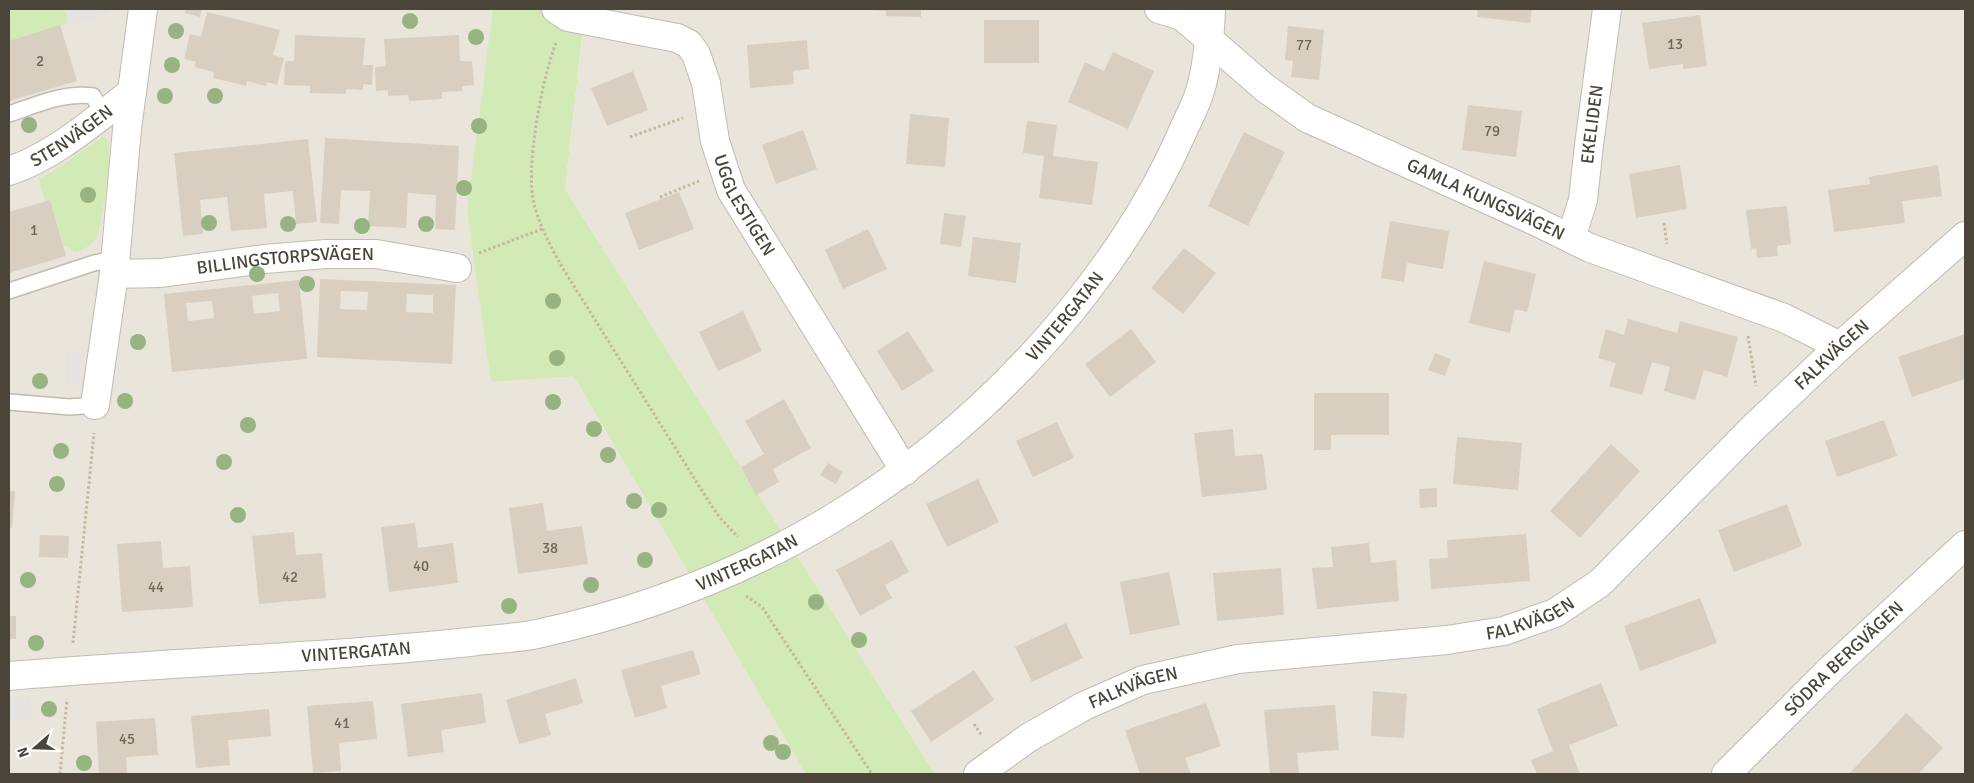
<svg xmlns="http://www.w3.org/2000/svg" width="1974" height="783" font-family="Signika,sans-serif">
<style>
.residential{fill:#eae5da}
.green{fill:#d2eab5}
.parking{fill:#e5e3e0}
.building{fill:#d8cfc1;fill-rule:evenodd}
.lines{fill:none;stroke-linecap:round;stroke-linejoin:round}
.service-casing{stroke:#c2bbae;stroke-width:18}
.minor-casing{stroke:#c2bbae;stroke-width:30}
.tertiary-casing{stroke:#c2bbae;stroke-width:30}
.path{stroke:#c4b79f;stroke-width:3;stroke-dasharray:2.5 2.5;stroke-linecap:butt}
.service{stroke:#fff;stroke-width:15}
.minor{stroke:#fff;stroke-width:28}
.tertiary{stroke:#fff;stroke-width:28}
.tree{fill:#97b381}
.labels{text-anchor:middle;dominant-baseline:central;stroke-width:4.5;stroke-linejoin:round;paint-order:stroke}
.number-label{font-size:15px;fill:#6e675b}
.street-label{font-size:18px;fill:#4b4439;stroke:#fff}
</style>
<rect width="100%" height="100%" fill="#f6f3ec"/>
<g class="residential">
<path d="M9 9H493L491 382 574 375 806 774H9Z"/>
<path d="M585 9H1965V774H935L565 189Z"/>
</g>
<g class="green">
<path d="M9 9H64L69 23 9 41Z"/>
<path d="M493 9H585L565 189 935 774H806L574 376 491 382 467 210Z"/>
<path d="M102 137 107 139C114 159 102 210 99 233 96 242 85 250 75 252L68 247H64L50 200 45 201 39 179 57 169Z"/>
</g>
<g class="parking">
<path d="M64 9H108L110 13 69 25Z"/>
<path d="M66 352H84V385L66 384Z"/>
<path d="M30 696 33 720 9 722V698Z"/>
</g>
<g class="building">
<path d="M186 9H202L200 17 185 13Z"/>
<path d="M871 9H921V17L886 16V11L871 10Z"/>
<path d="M1478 9H1532L1530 23 1477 17Z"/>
<path d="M207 12 280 30 273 55 284 58 277 85 267 82 266 86 247 81 246 86 213 78 214 72 194 67 196 62 184 59 190 34 201 37Z"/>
<path d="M1700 15 1707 66 1683 69V64L1649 69 1642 23Z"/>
<rect x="984" y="20" width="55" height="43"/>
<path d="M60 25 77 81 9 101V41Z"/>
<path d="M1288 26 1324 30 1319 80 1291 77 1293 61 1285 60Z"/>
<path d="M295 35 365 38 363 65H373L372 85 363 84V90L346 89V94L310 93V86L284 85 285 61H294Z"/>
<path d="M459 35 460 61H472L474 85 462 86V91L442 92V99L409 101 408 95 388 96V90L376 91 375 67 386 66 384 39Z"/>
<path d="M807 40 809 69 793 71 794 84 750 88 747 45Z"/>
<path d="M1113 52 1154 71 1128 129 1068 102 1085 62 1104 71Z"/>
<path d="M633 71 648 110 607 126 591 88Z"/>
<path d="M1468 105 1522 111 1516 157 1462 150Z"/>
<path d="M910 114 949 118 945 167 906 164Z"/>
<path d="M1027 121 1057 125 1053 156 1098 162 1092 205 1039 198 1044 156 1023 153Z"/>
<path d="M803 130 817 169 776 184 762 145Z"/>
<path d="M1244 132 1285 152 1248 226 1208 206Z"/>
<path d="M325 138 459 146 455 230 435 229 436 195 408 193 406 228 368 226 370 191 341 190 339 224 320 223Z"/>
<path d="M308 139 317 222 296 224 293 191 264 194 267 228 231 231 227 197 200 200 203 234 183 236 174 153Z"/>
<path d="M1680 165 1687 209 1636 218 1629 174Z"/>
<path d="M1938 165 1942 196 1902 201 1905 223 1834 232 1828 190 1870 184 1869 177Z"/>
<path d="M679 192 694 229 639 250 625 213Z"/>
<path d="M50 200 66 256 9 273V212Z"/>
<path d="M1787 206 1791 244 1777 246 1778 256 1757 258 1756 248 1751 249 1746 210Z"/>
<path d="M944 213 966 216 961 247 940 244Z"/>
<path d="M1390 221 1449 231 1443 269 1407 263 1404 282 1381 278Z"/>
<path d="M868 229 887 269 843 289 825 250Z"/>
<path d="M973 237 1021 243 1016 283 968 276Z"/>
<path d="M1184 248 1216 273 1183 314 1151 288Z"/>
<path d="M1484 261 1536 274 1527 312 1515 309 1510 333 1469 323Z"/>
<path d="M320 279 456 285 452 364 317 357ZM341 291 368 292 367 310 340 309ZM407 294 433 295V313L406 312Z"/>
<path d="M299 280 307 359 172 372 164 294ZM278 293 280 311 254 314 252 296ZM212 301 214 318 188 321 186 303Z"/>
<path d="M743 311 762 351 718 371 699 332Z"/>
<path d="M1628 319 1677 333 1680 321 1738 337 1727 377 1704 370 1695 400 1664 391 1670 367 1652 362 1642 395 1609 386 1616 363 1598 358 1606 329 1624 335Z"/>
<path d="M1131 329 1156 362 1110 397 1085 364Z"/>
<path d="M908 331 934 371 902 391 877 351Z"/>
<path d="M1965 334V379L1912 397 1898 357Z"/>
<path d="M1435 353 1451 359 1445 376 1428 370Z"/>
<path d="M1314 393H1389V435H1331V450H1314Z"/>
<path d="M784 399 811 448 773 469 779 482 756 495 741 467 764 454 745 421Z"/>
<path d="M1884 420 1897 456 1837 477 1825 441Z"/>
<path d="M1057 422 1074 458 1033 477 1016 441Z"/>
<path d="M1233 429 1235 456 1263 454 1267 490 1202 497 1194 433Z"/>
<path d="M1457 437 1522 443 1518 490 1453 484Z"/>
<path d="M1611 444 1640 471 1580 538 1550 511Z"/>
<path d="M828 463 843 472 836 484 820 475Z"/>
<path d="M978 479 999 522 947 547 926 504Z"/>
<path d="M1437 488V507L1420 508 1419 489Z"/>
<path d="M9 491H15L12 528 9 527Z"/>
<path d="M543 503 547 531 582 526 588 564 518 574 509 508Z"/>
<path d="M1787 504 1802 546 1734 572 1718 530Z"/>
<path d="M415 523 418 548 453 543 458 583 389 592 381 527Z"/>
<path d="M294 532 296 555 322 553 326 598 259 604 252 536Z"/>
<path d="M1526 534 1530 581 1431 589 1429 559 1448 558 1447 540Z"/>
<path d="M40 535 69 536 68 558 39 557Z"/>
<path d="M892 540 909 572 885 585 892 598 860 616 836 570Z"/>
<path d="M161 541 163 568 190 566 193 607 122 612 117 544Z"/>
<path d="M1369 543 1371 563 1396 560 1399 601 1317 609 1312 568 1333 567 1331 547Z"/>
<path d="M1281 568 1284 615 1217 621 1213 573Z"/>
<path d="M1169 572 1180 625 1130 635 1120 582Z"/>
<path d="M1700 598 1717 643 1640 671 1624 626Z"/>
<rect x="9" y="616" width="7" height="23"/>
<path d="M1066 623 1083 658 1032 682 1015 647Z"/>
<path d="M693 650 701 674 661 686 667 708 635 718 621 670Z"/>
<path d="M974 670 994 700 931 742 911 711Z"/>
<path d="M576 678 583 703 545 714 551 735 519 744 506 700Z"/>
<path d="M1601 683 1618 726 1569 745 1580 774H1537L1531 760 1553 751 1537 709Z"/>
<path d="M1373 691 1407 694 1404 738 1371 736Z"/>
<path d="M482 693 486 723 441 730 444 752 408 757 401 704Z"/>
<path d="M373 701 377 739 339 743 341 771 313 773 307 706Z"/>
<path d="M1206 703 1221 746 1185 758 1191 774H1140L1125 730Z"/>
<path d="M1335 705 1339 750 1297 753 1299 774H1270L1264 710Z"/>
<path d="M269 709 271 736 228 740 230 765 196 768 191 716Z"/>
<path d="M1906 713 1943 748 1918 774H1849Z"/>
<path d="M155 718 158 755 126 757 127 774H99L96 722Z"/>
</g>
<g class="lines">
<defs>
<g id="service">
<path d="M9 114C36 105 64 92 93 96L103 114"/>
<path d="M9 291 94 263 115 259"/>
<path d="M9 402 70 407 95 405"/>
</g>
<g id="minor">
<path id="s1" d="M556 9 568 17 677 38 689 44 696 54 706 83 715 141 731 190 905 471"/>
<path id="s2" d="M1159 9 1182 16 1265 88 1307 118 1535 221 1590 248 1784 318 1840 346"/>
<path id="s3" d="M9 171C53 157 95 120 132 92"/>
<path id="s4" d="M1571 238 1583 200 1589 145 1607 9"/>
<path id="s5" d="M114 274 161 273 264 259 326 254H376L457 268"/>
<path d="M95 405 114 274 127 129 143 9"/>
<path id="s6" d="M9 676C117 667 225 661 333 654 381 650 429 647 477 641 497 639 517 638 537 634 750 588 931 481 1070 312 1114 258 1154 197 1182 133 1188 119 1196 105 1200 91 1208 65 1210 36 1211 9"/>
<path id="s7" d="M978 774 1028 738 1084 706 1143 680 1238 659 1447 640 1504 631 1555 613 1600 583 1752 429 1840 346 1965 236"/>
</g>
<g id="tertiary">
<path id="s8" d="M1726 774 1833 667 1965 545"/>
</g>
</defs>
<use href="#service" class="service-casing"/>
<use href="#minor" class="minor-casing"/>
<use href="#tertiary" class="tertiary-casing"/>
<g class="path">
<path d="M556 43C542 78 525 168 534 204 540 227 551 247 562 267L711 505 720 518 738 537"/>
<path d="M630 137 683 118"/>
<path d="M660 197 699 181"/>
<path d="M1664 223 1667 244"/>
<path d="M479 253 542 229"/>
<path d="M1748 336 1756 386"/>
<path d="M746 596 762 607 872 774"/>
<path d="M73 643 94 433"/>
<path d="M974 724 982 736"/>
<path d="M60 774 67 699"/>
</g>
<use href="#service" class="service"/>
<use href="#minor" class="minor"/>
<use href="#tertiary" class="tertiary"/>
</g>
<g class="tree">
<circle cx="410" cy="21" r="8"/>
<circle cx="176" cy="31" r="8"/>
<circle cx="476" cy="37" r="8"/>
<circle cx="172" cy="65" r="8"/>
<circle cx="165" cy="96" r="8"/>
<circle cx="215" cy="96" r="8"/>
<circle cx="29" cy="125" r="8"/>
<circle cx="479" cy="126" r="8"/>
<circle cx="464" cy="188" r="8"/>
<circle cx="88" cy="195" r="8"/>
<circle cx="209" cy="223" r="8"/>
<circle cx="288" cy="224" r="8"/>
<circle cx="426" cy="224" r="8"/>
<circle cx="362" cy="226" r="8"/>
<circle cx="257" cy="274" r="8"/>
<circle cx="307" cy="284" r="8"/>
<circle cx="553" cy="301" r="8"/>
<circle cx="138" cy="342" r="8"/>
<circle cx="557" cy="358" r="8"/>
<circle cx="40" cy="381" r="8"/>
<circle cx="125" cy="401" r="8"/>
<circle cx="553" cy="402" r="8"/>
<circle cx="248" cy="425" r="8"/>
<circle cx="594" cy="429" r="8"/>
<circle cx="61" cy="451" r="8"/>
<circle cx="608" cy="455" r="8"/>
<circle cx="224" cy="462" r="8"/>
<circle cx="57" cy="484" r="8"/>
<circle cx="634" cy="501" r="8"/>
<circle cx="659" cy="510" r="8"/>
<circle cx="238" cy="515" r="8"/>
<circle cx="645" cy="560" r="8"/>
<circle cx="28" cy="580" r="8"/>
<circle cx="591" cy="585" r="8"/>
<circle cx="816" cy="602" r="8"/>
<circle cx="509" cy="606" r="8"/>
<circle cx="859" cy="640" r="8"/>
<circle cx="36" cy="643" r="8"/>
<circle cx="49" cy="709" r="8"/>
<circle cx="771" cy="743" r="8"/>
<circle cx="783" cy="752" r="8"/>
<circle cx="84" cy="763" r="8"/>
</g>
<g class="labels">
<g class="number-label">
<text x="1675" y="44">13</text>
<text x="1304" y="45">77</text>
<text x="40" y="61">2</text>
<text x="1492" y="131">79</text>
<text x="34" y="230">1</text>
<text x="550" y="548">38</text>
<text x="421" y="566">40</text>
<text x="290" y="577">42</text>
<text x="156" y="587">44</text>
<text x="342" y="723">41</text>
<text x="127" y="739">45</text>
</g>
<g class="street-label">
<text stroke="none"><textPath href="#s4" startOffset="116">EKELIDEN</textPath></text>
<text stroke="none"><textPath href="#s3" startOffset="72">STENVÄGEN</textPath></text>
<text stroke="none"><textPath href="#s2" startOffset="382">GAMLA KUNGSVÄGEN</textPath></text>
<text stroke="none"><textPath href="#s1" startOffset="311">UGGLESTIGEN</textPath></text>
<text stroke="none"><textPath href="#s5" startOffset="172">BILLINGSTORPSVÄGEN</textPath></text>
<text stroke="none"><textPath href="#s6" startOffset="1158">VINTERGATAN</textPath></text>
<text stroke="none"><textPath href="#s7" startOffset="989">FALKVÄGEN</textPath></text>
<text stroke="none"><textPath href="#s6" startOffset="752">VINTERGATAN</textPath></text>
<text stroke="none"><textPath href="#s7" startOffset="584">FALKVÄGEN</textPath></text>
<text stroke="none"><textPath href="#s6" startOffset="348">VINTERGATAN</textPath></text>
<text stroke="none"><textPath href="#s8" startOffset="165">SÖDRA BERGVÄGEN</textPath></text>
<text stroke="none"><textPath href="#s7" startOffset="179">FALKVÄGEN</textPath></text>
</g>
</g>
<rect width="1974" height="783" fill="none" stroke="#4b4439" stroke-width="20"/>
<g transform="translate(35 748) rotate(250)" stroke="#ffffff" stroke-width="4" paint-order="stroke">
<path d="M0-4L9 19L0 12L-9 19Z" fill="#4b4439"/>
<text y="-8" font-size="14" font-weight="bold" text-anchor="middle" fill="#4b4439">N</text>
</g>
</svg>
